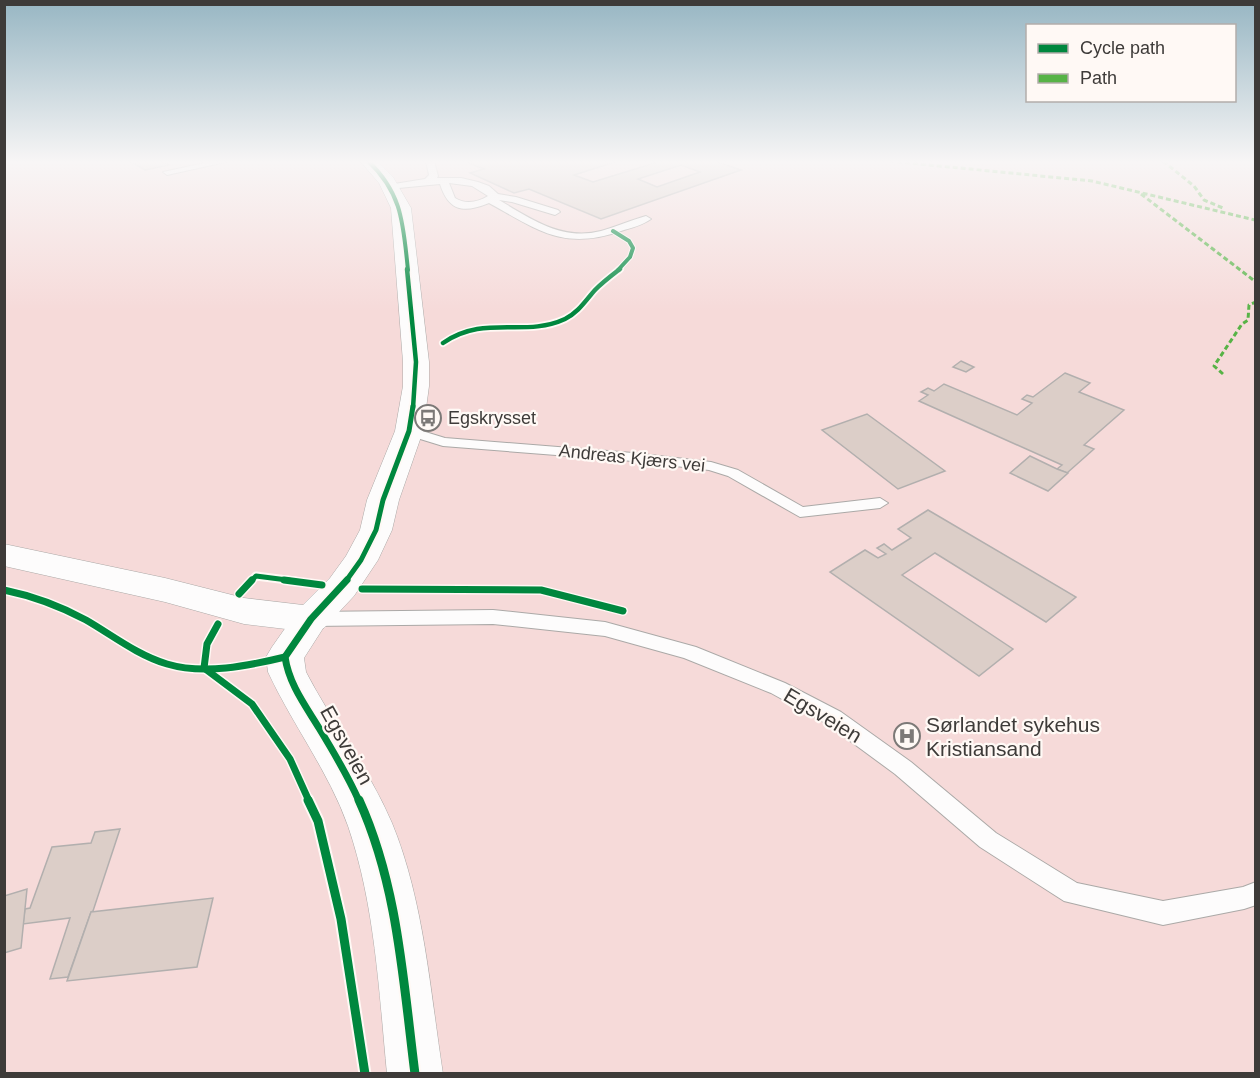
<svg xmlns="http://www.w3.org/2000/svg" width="1260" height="1078" font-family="Helvetica,sans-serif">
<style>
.green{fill:#f6dad9}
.building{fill:#dccec8;stroke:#b2afae;stroke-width:1.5;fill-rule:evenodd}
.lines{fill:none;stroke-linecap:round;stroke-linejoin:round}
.service-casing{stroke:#aba9a7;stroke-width:2}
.minor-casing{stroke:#aba9a7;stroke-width:1}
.tertiary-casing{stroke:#aba9a7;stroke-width:1}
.service{fill:#fdfcfc;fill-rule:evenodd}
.minor{fill:#fdfcfc;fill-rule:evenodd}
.tertiary{fill:#fdfcfc;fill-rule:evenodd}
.quiet{stroke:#57b346;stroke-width:3;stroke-dasharray:5 3;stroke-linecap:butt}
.cycleway-far4-casing{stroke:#fff9f5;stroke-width:6}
.cycleway-far3-casing{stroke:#fff9f5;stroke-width:8}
.cycleway-far2-casing{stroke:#fff9f5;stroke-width:9}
.cycleway-far1-casing{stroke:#fff9f5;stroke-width:10}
.cycleway-casing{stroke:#fff9f5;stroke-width:13}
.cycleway-far4{stroke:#00873e;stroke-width:4}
.cycleway-far3{stroke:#00873e;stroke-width:4.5}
.cycleway-far2{stroke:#00873e;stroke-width:5}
.cycleway-far1{stroke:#00873e;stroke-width:7}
.cycleway{stroke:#00873e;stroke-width:9}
.labels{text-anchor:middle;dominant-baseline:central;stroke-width:4.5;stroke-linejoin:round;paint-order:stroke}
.poi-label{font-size:18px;fill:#3e3b39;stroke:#fff9f5;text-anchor:start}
.street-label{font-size:18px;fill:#3e3b39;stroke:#fff9f5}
.near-street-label{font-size:21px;fill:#3e3b39;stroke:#fff9f5}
.near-poi-label{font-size:21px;fill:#3e3b39;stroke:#fff9f5;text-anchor:start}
</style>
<rect width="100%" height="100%" fill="#efecea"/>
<path class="green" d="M5 161H1255V1073L5 1074Z"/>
<g class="building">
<path d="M136 161H162L169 165 145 170 131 162Z"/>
<path d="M464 161H618L574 175 593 182 661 161H715L741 170 601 219 529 189 514 193 470 173 484 169ZM681 165 700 172 657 187 638 179Z"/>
<path d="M961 361 974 367 966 372 953 367Z"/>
<path d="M1065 373 1090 383 1079 392 1124 410 1084 445 1094 449 1067 473 1057 469 1062 465 919 401 928 395 921 392 928 388 934 391 944 384 1017 415 1032 403 1022 399 1027 395 1033 397Z"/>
<path d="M867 414 945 471 898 489 822 430Z"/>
<path d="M1030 456 1057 469 1068 473 1048 491 1010 473Z"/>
<path d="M928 510 1076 597 1046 622 935 553 902 575 1013 649 979 676 830 572 865 550 878 558 886 554 877 548 884 544 892 550 911 538 898 529Z"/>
<path d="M120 829 93 911 91 912 68 977 50 979 70 918 23 924 25 909 30 908 52 847 91 843 95 832Z"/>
<path d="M27 889 21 948 4 953V896Z"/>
<path d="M213 898 197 967 67 981 91 912Z"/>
</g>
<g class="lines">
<defs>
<g id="service">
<path d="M214 161H230L167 175 163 172Z"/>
<path d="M426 161H434L438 176 437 178H461L478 182 489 186 498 194 516 197 558 210 560 212 555 215 512 202 499 200C531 219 562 241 601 231 616 227 631 220 646 216L651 219C643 225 631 228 621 231 563 251 538 230 489 203 464 213 449 212 440 184L388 189V185L425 179 429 175ZM449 183 472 186 488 196C478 202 466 205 455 198Z"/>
<path d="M409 427 445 438 633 453 711 462 738 470 803 507 880 498 888 503 880 508 800 517 728 476 709 470 633 461 443 446 404 434 402 431 404 428Z"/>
<path d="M493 610 605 622 696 647 785 683 841 712 911 762 996 833 1077 883 1163 901 1243 887 1256 882V905L1244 909 1163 925 1064 901 980 847 895 774 827 724 771 693 684 658 605 636 493 624 311 626 305 624 302 619 305 614 311 612Z"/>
</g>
<path id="minor" d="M311 606 324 610 329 619 304 658 306 672C333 724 369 769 392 823 424 901 430 990 443 1074H387C379 991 375 905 348 826 329 772 292 724 268 672L266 657 272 647 298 610Z"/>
<path id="tertiary" d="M360 161H377L393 177 411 208 429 362V386L423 431 399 500 392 530 378 560 354 596 324 628 311 632 244 624 165 602 4 566V544L165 578 244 598 303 605 330 578 346 556 360 530 367 500 395 431 403 386V362L391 208 379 183Z"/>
</defs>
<use href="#service" class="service-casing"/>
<use href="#minor" class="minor-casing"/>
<use href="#tertiary" class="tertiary-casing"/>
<use href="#service" class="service"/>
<use href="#minor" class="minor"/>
<use href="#tertiary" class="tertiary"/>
<g class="quiet">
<path d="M889 161 1092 181 1255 220"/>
<path d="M1163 161 1194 186 1204 200 1223 208"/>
<path d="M1141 194 1256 282"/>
<path d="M1223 374 1214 366 1242 324 1248 320 1249 305 1256 302"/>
</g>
<defs>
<g id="cycleway-far4">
<path d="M368 161C403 194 403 225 408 270"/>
<path d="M613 231 629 241 633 248 630 257 618 270"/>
</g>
<g id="cycleway-far3">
<path d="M407 269 416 362 413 408"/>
<path d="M443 343C485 314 524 338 565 319 578 313 586 300 595 290 603 282 611 276 620 269"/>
</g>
<g id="cycleway-far2">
<path d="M251 581 256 576 295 581"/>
<path d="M346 581 361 560 376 530 383 500 409 431 413 406"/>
</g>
<g id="cycleway-far1">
<path d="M284 580 322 585"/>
<path d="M347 580 311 619 285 657C289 684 305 705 319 728 333 751 348 776 359 801"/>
<path d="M362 589 541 590 623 611"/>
<path d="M4 590C33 596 60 606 86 620 112 635 137 655 167 664 204 675 248 666 285 657"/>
<path d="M239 594 252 580"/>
<path d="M218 624 207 644 204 668 252 704 290 759 309 801"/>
</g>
<g id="cycleway">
<path d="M308 800 318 821 341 919 365 1074"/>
<path d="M359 800C398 886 403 980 415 1074"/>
</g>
</defs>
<use href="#cycleway-far4" class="cycleway-far4-casing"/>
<use href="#cycleway-far3" class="cycleway-far3-casing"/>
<use href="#cycleway-far2" class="cycleway-far2-casing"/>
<use href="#cycleway-far1" class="cycleway-far1-casing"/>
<use href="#cycleway" class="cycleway-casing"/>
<use href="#cycleway-far4" class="cycleway-far4"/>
<use href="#cycleway-far3" class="cycleway-far3"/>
<use href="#cycleway-far2" class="cycleway-far2"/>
<use href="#cycleway-far1" class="cycleway-far1"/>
<use href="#cycleway" class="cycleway"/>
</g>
<linearGradient id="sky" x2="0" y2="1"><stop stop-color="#97b6c3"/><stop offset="0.52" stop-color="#f8f6f6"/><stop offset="1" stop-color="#f8f6f6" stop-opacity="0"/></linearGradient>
<rect width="1260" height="312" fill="url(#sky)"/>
<defs>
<symbol id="bus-ring" viewBox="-11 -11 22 22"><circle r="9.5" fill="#fff9f5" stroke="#7c7977" stroke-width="1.5"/><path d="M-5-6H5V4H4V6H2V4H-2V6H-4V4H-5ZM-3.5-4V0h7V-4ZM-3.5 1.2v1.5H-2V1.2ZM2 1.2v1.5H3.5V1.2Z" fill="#7c7977"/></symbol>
<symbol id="hospital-ring" viewBox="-11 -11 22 22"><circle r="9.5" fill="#fff9f5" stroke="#7c7977" stroke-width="1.5"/><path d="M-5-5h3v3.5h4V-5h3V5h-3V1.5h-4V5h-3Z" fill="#7c7977"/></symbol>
</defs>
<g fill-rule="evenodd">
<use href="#bus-ring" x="413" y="403" width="30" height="30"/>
<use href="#hospital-ring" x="892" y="721" width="30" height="30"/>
</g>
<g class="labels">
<g class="poi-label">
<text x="448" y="418">Egskrysset</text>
</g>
<g class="street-label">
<text transform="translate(632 458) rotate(6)">Andreas Kjærs vei</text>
</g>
<g class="near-street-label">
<text transform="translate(823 715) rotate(31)">Egsveien</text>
<text transform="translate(347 745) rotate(61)">Egsveien</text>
</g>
<g class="near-poi-label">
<text x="926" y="724">Sørlandet sykehus<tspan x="926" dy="24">Kristiansand</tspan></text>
</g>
</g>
<rect width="1260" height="1078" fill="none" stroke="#3e3b39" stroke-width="12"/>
<rect x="1026" y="24" width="210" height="78" fill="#fff9f5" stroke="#b2adaa" stroke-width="1.5"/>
<rect x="1038" y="44" width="30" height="9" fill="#00873e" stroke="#b2adaa" stroke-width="1.5"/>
<text x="1080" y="54" font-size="18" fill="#3e3b39">Cycle path</text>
<rect x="1038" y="74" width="30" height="9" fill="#57b346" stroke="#b2adaa" stroke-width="1.5"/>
<text x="1080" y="84" font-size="18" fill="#3e3b39">Path</text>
</svg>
